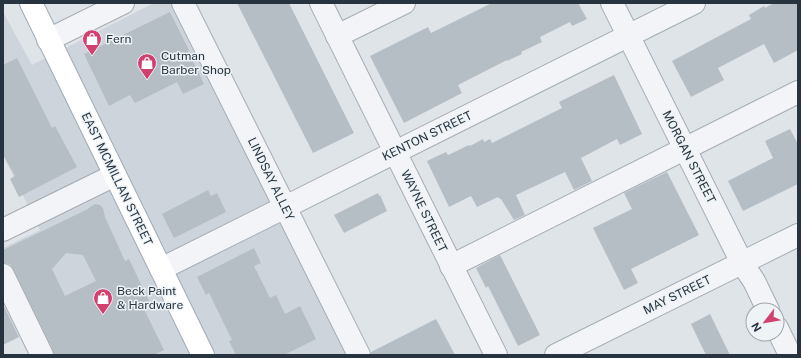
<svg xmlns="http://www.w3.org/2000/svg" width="801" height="358" font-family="'Public Sans',sans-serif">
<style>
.built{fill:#cdd4db}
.building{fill:#b6bec5;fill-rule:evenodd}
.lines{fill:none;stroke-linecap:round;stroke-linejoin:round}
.minor-casing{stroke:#a4acb3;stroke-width:24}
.major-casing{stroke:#9eabb5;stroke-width:24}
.minor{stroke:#f2f4f7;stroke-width:22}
.major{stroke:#fff;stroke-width:22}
.labels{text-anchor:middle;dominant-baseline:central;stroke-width:3;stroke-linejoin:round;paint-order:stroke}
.poi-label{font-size:12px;fill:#273440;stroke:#eef3f6;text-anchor:start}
.street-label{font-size:12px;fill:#273440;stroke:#eef3f6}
</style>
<rect width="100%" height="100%" fill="#dfe4e9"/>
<path class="built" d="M154 3H176L350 355H51L3 261V248L40 230 3 155V12L32 65Z"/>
<g class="building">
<path d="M237 3H289L354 133 313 153Z"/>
<path d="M492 3H578L587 19 572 26 570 22 540 37 542 42 521 52 522 54 507 61V60L458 85 462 93 404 123 370 56 428 27 431 33Z"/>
<path d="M774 3H798V50L774 63 764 44 718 68 724 80 691 97 672 61 751 19 749 15 764 6 765 8Z"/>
<path d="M170 12 189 50 188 51 204 84 183 94 177 82 135 103 130 95 109 106 84 54Z"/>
<path d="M17 58 52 128 55 126 77 167 19 197 10 179 15 176 3 155V65Z"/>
<path d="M614 75 642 134 620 145 617 139 581 158 592 181 574 190 565 172 516 195 525 215 514 220 501 199H500L498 197 477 207 471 196 449 207 427 161 446 152 448 155 469 145 470 146 483 139 484 142 490 139 492 143 562 108 559 102Z"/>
<path d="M790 129 798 144V184L743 211 728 181 773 158 765 141Z"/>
<path d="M667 172 699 235 631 269 638 283 624 290 593 228 632 209 624 193Z"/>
<path d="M208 190 211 196 217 193 226 212 174 238 162 214Z"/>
<path d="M378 193 379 196 380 195 387 211 344 233 334 215Z"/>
<path d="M95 204 100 205 103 208 105 217 125 261 129 259 149 301 142 305 164 350 154 355H54L53 350 14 270 10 264 3 263V250L88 209 90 207ZM66 253 83 255 96 281 65 296 52 269Z"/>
<path d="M254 248 261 263 254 266 270 298 276 295 285 314 300 306 316 339 284 355H236L229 341 232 340 209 293 206 295 197 277Z"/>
<path d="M500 255 540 335 518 346 488 286 486 288 476 268Z"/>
<path d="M3 304 19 337 3 345Z"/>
<path d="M710 314 730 355H706L691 324Z"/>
<path d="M436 319 455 355H371V352Z"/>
</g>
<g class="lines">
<defs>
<g id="minor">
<path d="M183 3 359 355"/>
<path d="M321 3 496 355"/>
<path d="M612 3 742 263 754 281 768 310"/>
<path d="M337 36 404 3"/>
<path d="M48 40 123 3"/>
<path d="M3 230 115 175"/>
<path d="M451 266 798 92"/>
<path d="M161 269 694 3"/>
<path d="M3 275 42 355"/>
<path d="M777 328 790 355"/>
<path d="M556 355 798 235"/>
</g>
<path id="major" d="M31 3 203 355"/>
</defs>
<use href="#minor" class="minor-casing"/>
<use href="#major" class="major-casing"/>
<use href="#minor" class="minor"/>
<use href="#major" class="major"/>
</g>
<defs>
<symbol id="shop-pin" viewBox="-11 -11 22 30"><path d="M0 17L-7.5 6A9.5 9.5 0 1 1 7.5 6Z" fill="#d1406e" stroke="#eef3f6"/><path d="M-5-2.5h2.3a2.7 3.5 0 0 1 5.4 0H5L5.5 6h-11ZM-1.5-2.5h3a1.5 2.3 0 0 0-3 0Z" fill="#fff"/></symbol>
</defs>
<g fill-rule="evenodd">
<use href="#shop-pin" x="81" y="28" width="22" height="30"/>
<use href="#shop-pin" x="136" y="52" width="22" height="30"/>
<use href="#shop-pin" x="92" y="287" width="22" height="30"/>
</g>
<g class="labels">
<g class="poi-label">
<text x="106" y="39">Fern</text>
<text x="161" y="56">Cutman<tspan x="161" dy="14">Barber Shop</tspan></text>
<text x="117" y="291">Beck Paint<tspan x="117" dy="14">&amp; Hardware</tspan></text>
</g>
<g class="street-label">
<text transform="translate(427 136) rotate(-26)">KENTON STREET</text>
<text transform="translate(689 157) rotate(63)">MORGAN STREET</text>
<text transform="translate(117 179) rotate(64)">EAST MCMILLAN STREET</text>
<text transform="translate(271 179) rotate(64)">LINDSAY ALLEY</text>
<text transform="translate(424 211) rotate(64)">WAYNE STREET</text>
<text transform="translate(677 295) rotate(-26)">MAY STREET</text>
</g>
</g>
<rect width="801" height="358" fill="none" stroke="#273440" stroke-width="8"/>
<g transform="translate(765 322) rotate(239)"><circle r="19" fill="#eef3f6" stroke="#9ea7ad"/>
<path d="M0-3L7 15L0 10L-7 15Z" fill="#d1406e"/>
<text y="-6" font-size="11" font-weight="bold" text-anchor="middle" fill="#273440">N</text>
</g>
</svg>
